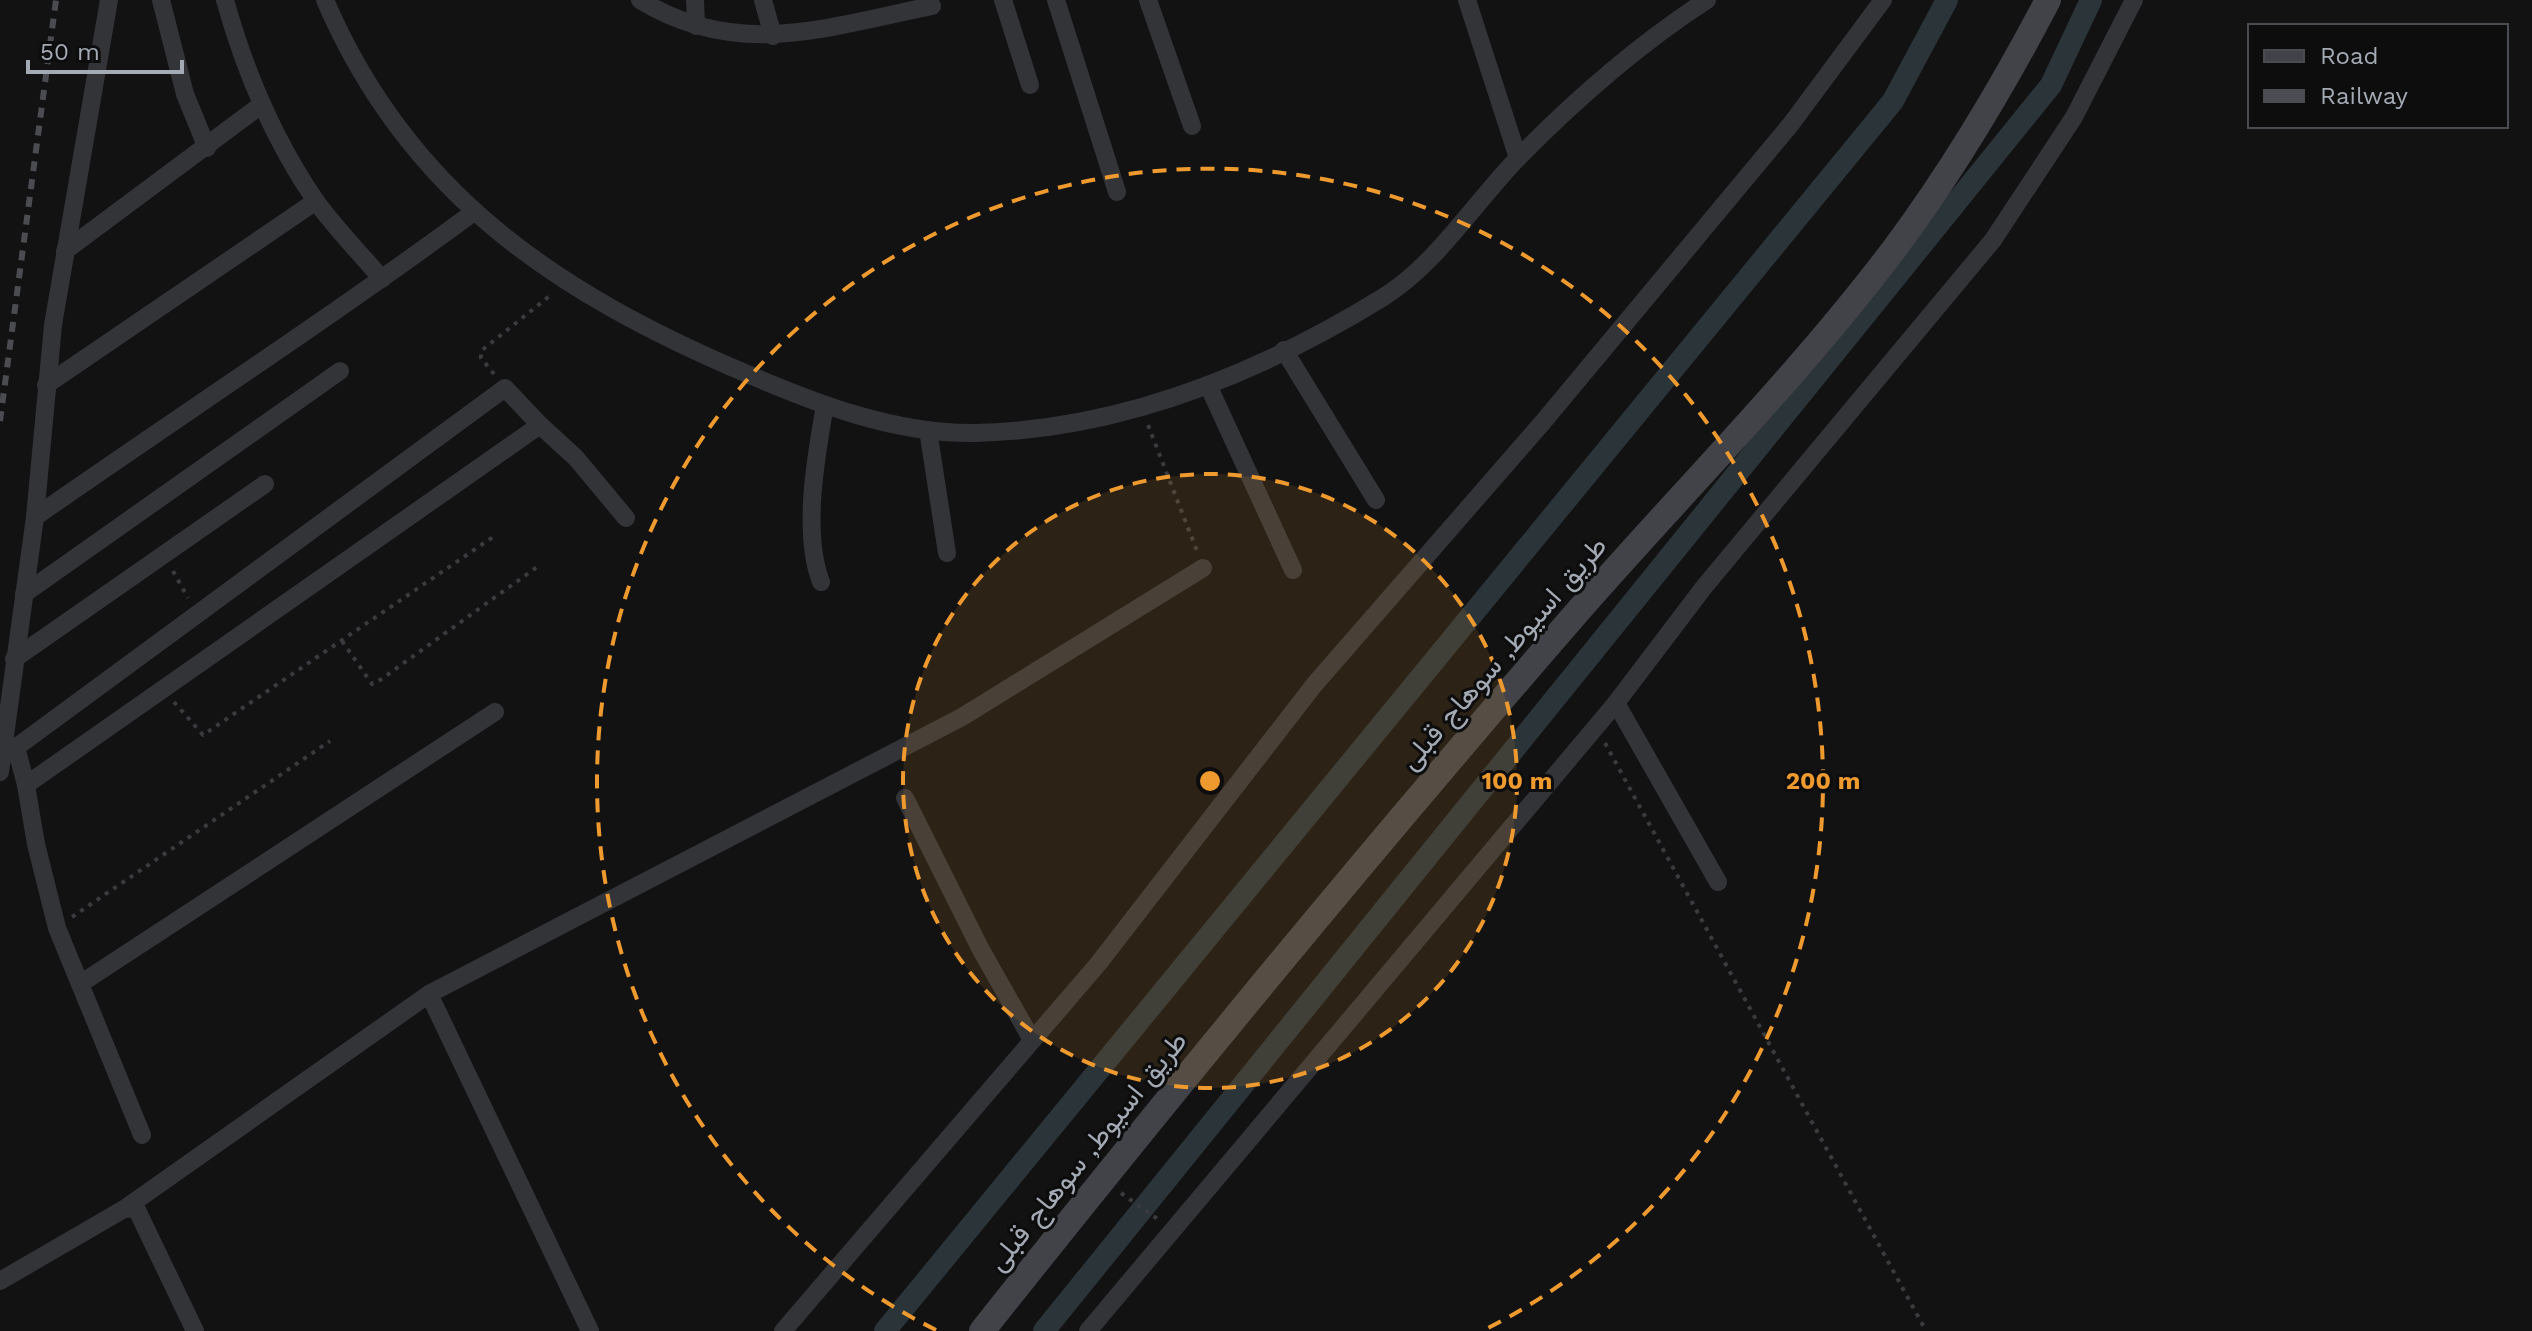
<svg xmlns="http://www.w3.org/2000/svg" width="2532" height="1331" font-family="'Work Sans',Vazirmatn,sans-serif">
<style>
.lines{fill:none;stroke-linecap:round;stroke-linejoin:round}
.canal{stroke:#2a3439;stroke-width:22}
.path{stroke:#393b3f;stroke-width:4;stroke-dasharray:4 6;stroke-linecap:butt}
.street{stroke:#333438;stroke-width:18}
.secondary{stroke:#414348;stroke-width:26}
.rail{stroke:#4a4c51;stroke-width:6;stroke-dasharray:10 8;stroke-linecap:butt}
.ring{fill:none;stroke:#ef9a2e;stroke-width:4;stroke-dasharray:14 10}
.labels{text-anchor:middle;dominant-baseline:central;stroke-width:6;stroke-linejoin:round;paint-order:stroke}
.street-label{font-size:28px;fill:#a3aab4;stroke:#0d0d0e}
.centre{fill:#ef9a2e;stroke:#0d0d0e;stroke-width:4}
.ring-label{font-size:24px;text-anchor:middle;font-weight:bold;fill:#ef9a2e;stroke:#0d0d0e;stroke-width:6;stroke-linejoin:round;paint-order:stroke}
</style>
<rect width="100%" height="100%" fill="#121213"/>
<g class="lines">
<g class="canal">
<path d="M885 1331 1893 101 1947 0"/>
<path d="M1044 1331 2051 85 2091 0"/>
</g>
<g class="path">
<path d="M494 374 481 358V351L552 294"/>
<path d="M1148 425 1197 551"/>
<path d="M173 571 188 598"/>
<path d="M342 641 372 684 376 683 537 567"/>
<path d="M174 702 203 735 493 537"/>
<path d="M1605 743 1926 1331"/>
<path d="M72 917 330 741"/>
<path d="M1121 1193 1159 1220"/>
</g>
<g class="street">
<path d="M161 0 185 94 207 148"/>
<path d="M225 0C245 72 273 138 315 200 335 228 360 253 382 279"/>
<path d="M325 0C408 194 557 293 745 373 817 404 895 434 974 433 1120 430 1260 373 1382 298 1436 265 1474 203 1518 158 1575 100 1639 44 1707 0"/>
<path d="M640 0C738 60 828 27 932 6"/>
<path d="M695 0 696 26"/>
<path d="M763 0 773 36"/>
<path d="M1003 0 1030 85"/>
<path d="M1056 0 1117 192"/>
<path d="M1148 0 1192 126"/>
<path d="M1467 0 1518 158"/>
<path d="M65 251 261 105"/>
<path d="M1284 350 1376 500"/>
<path d="M46 385 316 201"/>
<path d="M1208 385 1293 570"/>
<path d="M540 425 576 458 626 518"/>
<path d="M928 430 947 553"/>
<path d="M35 517C181 415 330 318 474 212"/>
<path d="M821 582C802 533 816 456 825 405"/>
<path d="M24 594 340 371"/>
<path d="M14 659 265 484"/>
<path d="M1616 703 1718 882"/>
<path d="M16 747 26 785"/>
<path d="M3 757 505 388 540 425 26 785 36 844 57 928 142 1135"/>
<path d="M0 772 35 517 53 325 109 0"/>
<path d="M905 798 980 948 1032 1040"/>
<path d="M80 984 495 712"/>
<path d="M429 994 590 1331"/>
<path d="M124 1209 429 994 962 717 1203 568"/>
<path d="M0 1281 124 1209 136 1208 195 1331"/>
<path d="M783 1331 1098 964 1314 685 1543 422 1791 124 1883 0"/>
<path d="M1088 1331 1616 703 1704 587 1993 240 2074 117 2134 0"/>
</g>
<path class="secondary" d="M982 1331C1174 1089 1371 850 1573 617 1680 494 1797 378 1895 248 1953 170 2003 86 2048 0"/>
<path class="rail" d="M0 421 56 0"/>
</g>
<circle cx="1210" cy="781" r="307" fill="#ef9a2e" fill-opacity=".12"/>
<g class="ring">
<circle cx="1210" cy="781" r="307"/>
<path d="M936 1330A613 613 0 1 1 1484 1330"/>
</g>
<g class="labels">
<g class="street-label">
<text transform="translate(1503 653) rotate(-49)">طريق اسيوط, سوهاج قبلى</text>
<text transform="translate(1087 1151) rotate(-51)">طريق اسيوط, سوهاج قبلى</text>
</g>
</g>
<circle cx="1210" cy="781" r="12" class="centre"/>
<g class="ring-label">
<text x="1517" y="789">100 m</text>
<text x="1823" y="789">200 m</text>
</g>
<rect x="2248" y="24" width="260" height="104" fill="#0d0d0e" stroke="#494c50" stroke-width="2"/>
<rect x="2264" y="50" width="40" height="12" fill="#414348" stroke="#494c50" stroke-width="2"/>
<text x="2320" y="64" font-size="24" fill="#a3aab4">Road</text>
<rect x="2264" y="90" width="40" height="12" fill="#4a4c51" stroke="#494c50" stroke-width="2"/>
<text x="2320" y="104" font-size="24" fill="#a3aab4">Railway</text>
<path d="M28 60v12h154v-12" fill="none" stroke="#a3aab4" stroke-width="4"/>
<text x="40" y="60" font-size="24" fill="#a3aab4" stroke="#0d0d0e" stroke-width="6" paint-order="stroke">50 m</text>
</svg>
